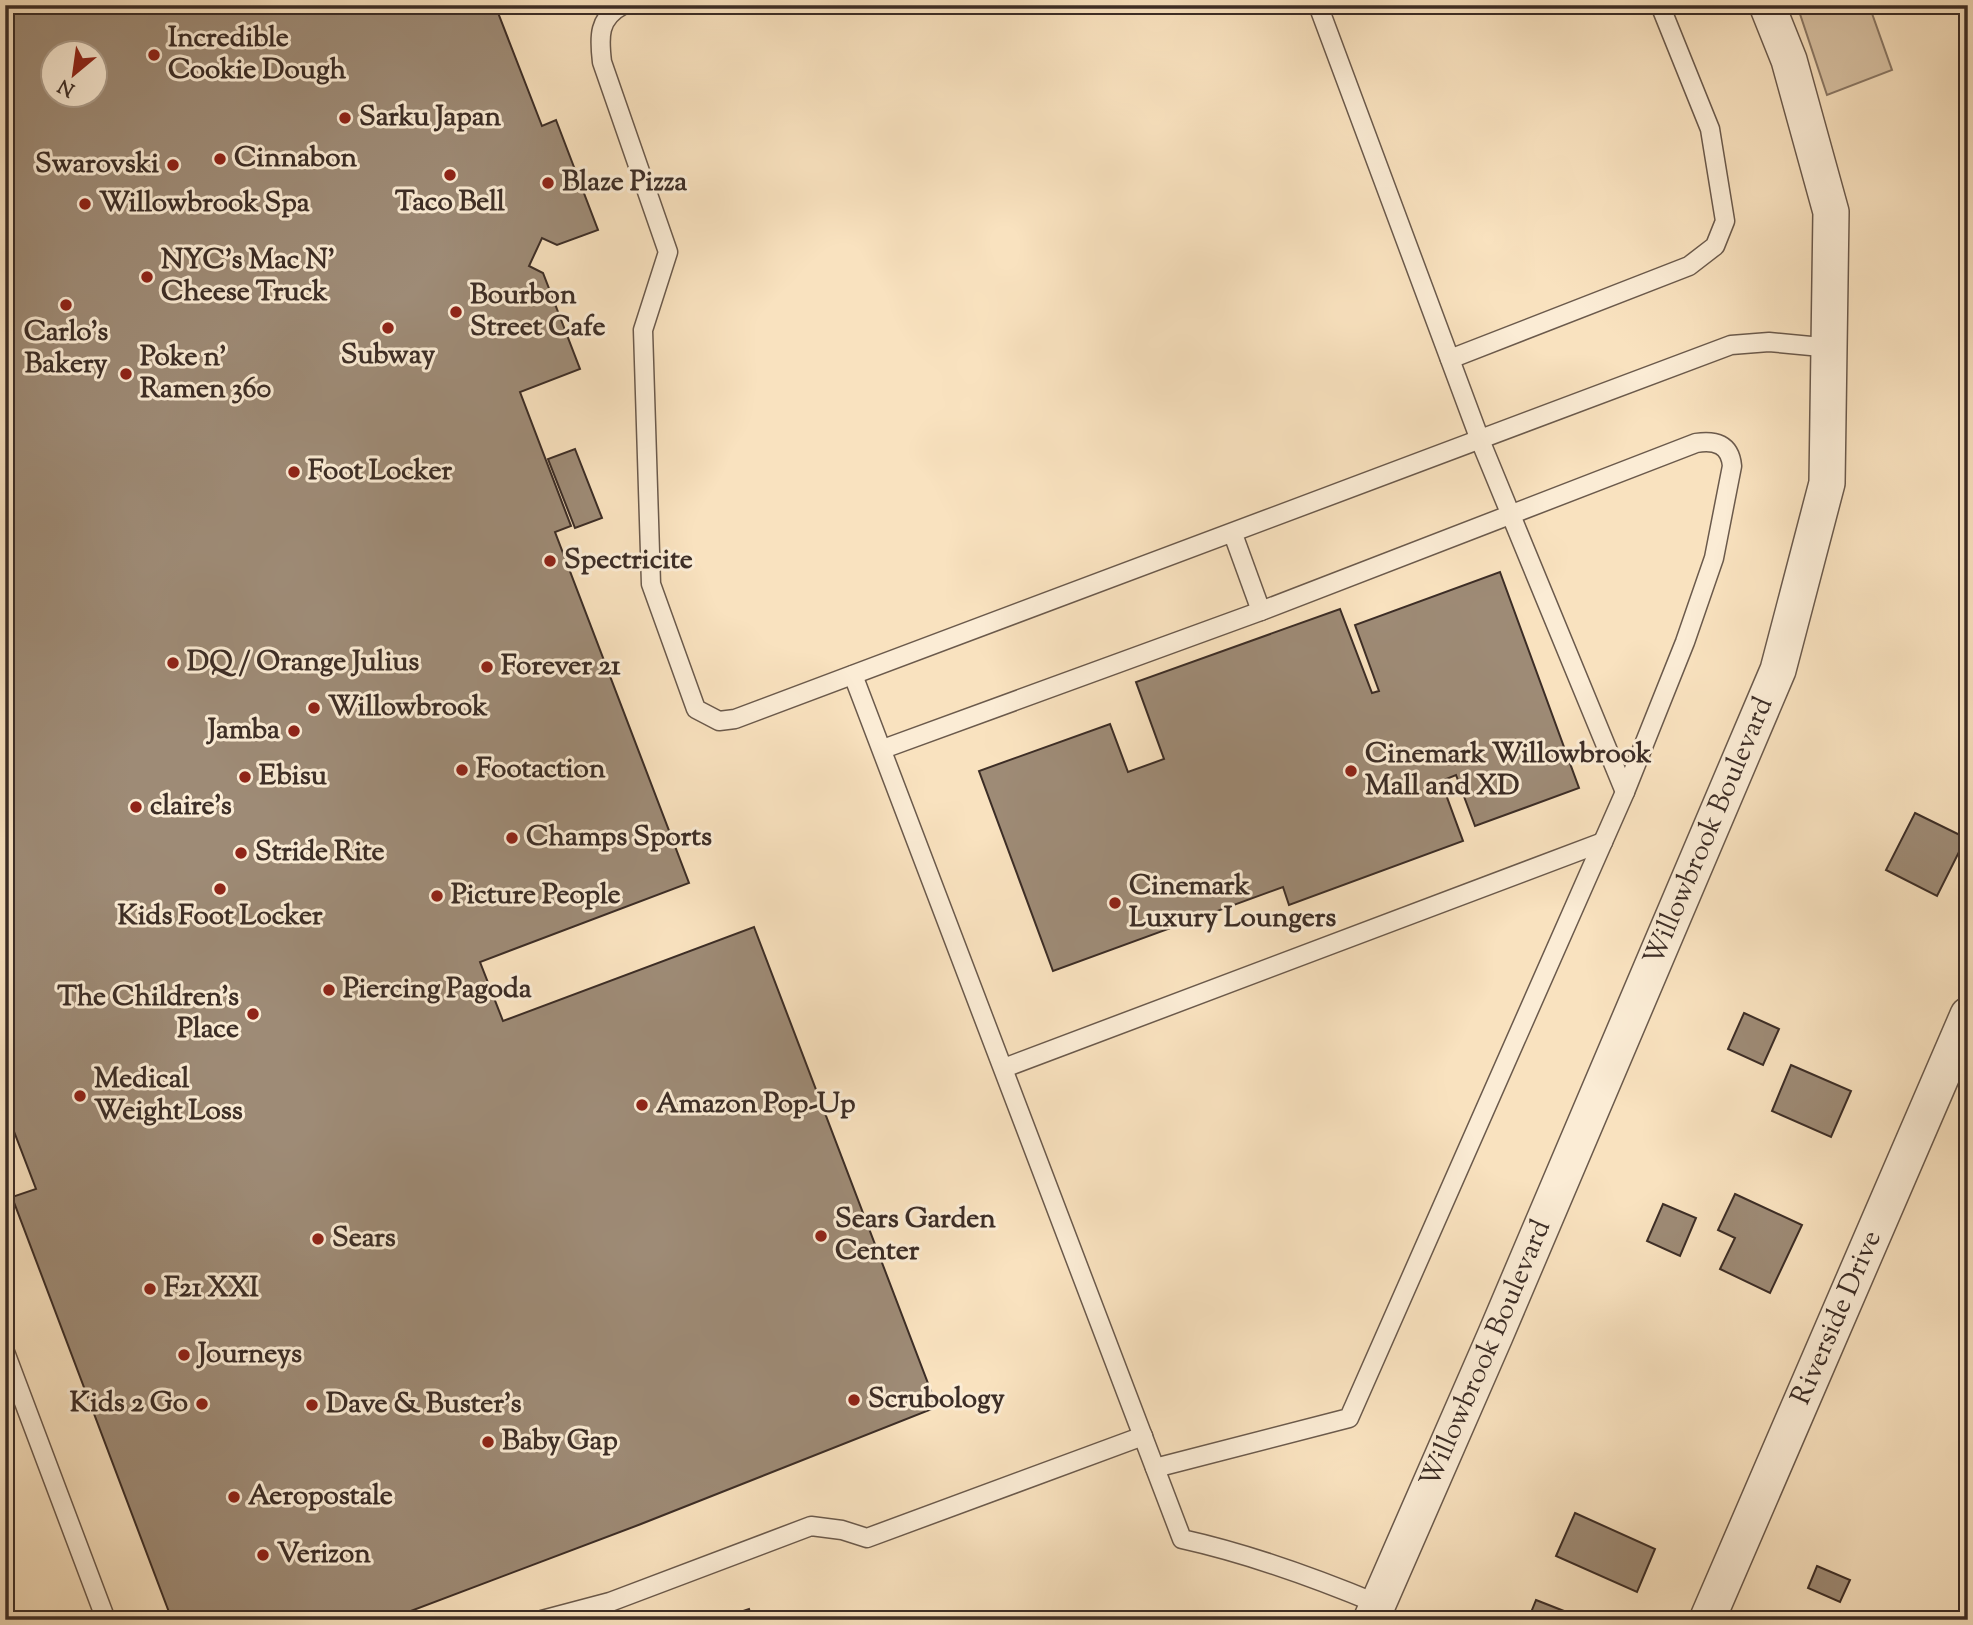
<svg xmlns="http://www.w3.org/2000/svg" width="1973" height="1625" font-family="'Sorts Mill Goudy',serif">
<style>
.green{fill:#d9c3a5;stroke:#8a7866;stroke-width:2}
.building{fill:#9e8b76;stroke:#3c2d26;stroke-width:2;fill-rule:evenodd}
.lines{fill:none;stroke-linecap:round;stroke-linejoin:round}
.lane-casing{stroke:#6b5a4c;stroke-width:21}
.street-casing{stroke:#6b5a4c;stroke-width:38}
.lane{stroke:#fbecd5;stroke-width:18}
.street{stroke:#fbecd5;stroke-width:35}
.poi-dot{fill:#8f2418;stroke:#fbecd5;stroke-width:2.5}
.labels{text-anchor:middle;dominant-baseline:central;stroke-width:6;stroke-linejoin:round;paint-order:stroke}
.poi-label{font-size:28px;font-weight:bold;fill:#3c2d26;stroke:#fbecd5;text-anchor:start}
.street-label{font-size:28px;fill:#3c2d26;stroke:#fbecd5}
</style>
<rect width="100%" height="100%" fill="#f9e2bf"/>
<filter id="stains"><feTurbulence type="fractalNoise" baseFrequency=".00286" numOctaves="4"/><feColorMatrix values="0 0 0 0 .2 0 0 0 0 .09 0 0 0 0 .02 0 0 0 .5 -.17"/></filter>
<radialGradient id="worn" r=".72"><stop offset=".6" stop-color="#630" stop-opacity="0"/><stop offset="1" stop-color="#630" stop-opacity=".3"/></radialGradient>
<path class="green" d="M1797 5H1869L1892 70 1827 95Z"/>
<g class="building">
<path d="M5 5H495L542 126 556 120 598 230 557 245 542 238 529 266 543 273 580 369 520 392 571 526 555 532 689 883 480 962 503 1021 754 927 937 1407 641 1524 387 1620H172L12 1197 36 1189 5 1108ZM52 52H94V94H52Z"/>
<path d="M575 449 602 518 575 528 548 459Z"/>
<path d="M1500 572 1579 788 1475 826 1456 775 1441 781 1463 841 1289 905 1283 887 1053 971 979 771 1110 724 1128 772 1164 759 1136 682 1340 609 1372 693 1379 691 1355 625Z"/>
<path d="M1915 813 1966 838 1937 896 1886 870Z"/>
<path d="M1744 1013 1779 1029 1763 1065 1728 1049Z"/>
<path d="M1791 1065 1851 1091 1831 1137 1772 1111Z"/>
<path d="M1735 1194 1802 1225 1770 1293 1720 1269 1735 1238 1718 1230Z"/>
<path d="M1663 1204 1696 1218 1680 1256 1647 1241Z"/>
<path d="M1575 1513 1655 1549 1637 1592 1556 1556Z"/>
<path d="M1817 1566 1850 1580 1840 1602 1808 1588Z"/>
<path d="M1968 1581V1620H1957Z"/>
<path d="M1536 1600 1587 1620H1528Z"/>
<path d="M749 1609 752 1620H722V1618Z"/>
</g>
<g class="lines">
<defs>
<g id="lane">
<path d="M623 5C598 18 599 37 602 62L668 252 643 330 651 584 696 709 719 721 735 719 1731 345 1769 342 1832 348"/>
<path d="M1318 5 1480 440 1625 792"/>
<path d="M1450 359 1689 266 1715 246 1725 221 1710 129 1660 5"/>
<path d="M1233 534 1261 611"/>
<path d="M853 675 1182 1539C1250 1554 1313 1577 1378 1604"/>
<path d="M883 749 1261 611 1696 443C1715 440 1730 444 1732 466L1714 558 1685 642 1625 792 1349 1418 1155 1468"/>
<path d="M1004 1068 1603 842"/>
<path d="M5 1352 106 1620"/>
<path d="M542 1620 610 1602 811 1526 842 1530 867 1538 1143 1436"/>
</g>
<g id="street">
<path id="s1" d="M1371 1620 1495 1336 1778 670 1827 483 1831 212 1789 60 1767 5"/>
<path id="s2" d="M1707 1620 1968 1015"/>
</g>
</defs>
<use href="#lane" class="lane-casing"/>
<use href="#street" class="street-casing"/>
<use href="#lane" class="lane"/>
<use href="#street" class="street"/>
</g>
<g class="poi-dot">
<circle cx="154" cy="55" r="7"/>
<circle cx="345" cy="118" r="7"/>
<circle cx="220" cy="159" r="7"/>
<circle cx="173" cy="165" r="7"/>
<circle cx="450" cy="175" r="7"/>
<circle cx="548" cy="183" r="7"/>
<circle cx="85" cy="204" r="7"/>
<circle cx="147" cy="277" r="7"/>
<circle cx="66" cy="305" r="7"/>
<circle cx="456" cy="312" r="7"/>
<circle cx="388" cy="328" r="7"/>
<circle cx="126" cy="374" r="7"/>
<circle cx="294" cy="472" r="7"/>
<circle cx="550" cy="561" r="7"/>
<circle cx="173" cy="663" r="7"/>
<circle cx="487" cy="667" r="7"/>
<circle cx="314" cy="708" r="7"/>
<circle cx="294" cy="731" r="7"/>
<circle cx="462" cy="770" r="7"/>
<circle cx="1351" cy="771" r="7"/>
<circle cx="245" cy="777" r="7"/>
<circle cx="136" cy="807" r="7"/>
<circle cx="512" cy="838" r="7"/>
<circle cx="241" cy="853" r="7"/>
<circle cx="220" cy="889" r="7"/>
<circle cx="437" cy="896" r="7"/>
<circle cx="1115" cy="903" r="7"/>
<circle cx="329" cy="990" r="7"/>
<circle cx="253" cy="1014" r="7"/>
<circle cx="80" cy="1096" r="7"/>
<circle cx="642" cy="1105" r="7"/>
<circle cx="821" cy="1236" r="7"/>
<circle cx="318" cy="1239" r="7"/>
<circle cx="150" cy="1289" r="7"/>
<circle cx="184" cy="1355" r="7"/>
<circle cx="854" cy="1400" r="7"/>
<circle cx="202" cy="1404" r="7"/>
<circle cx="312" cy="1405" r="7"/>
<circle cx="488" cy="1442" r="7"/>
<circle cx="234" cy="1497" r="7"/>
<circle cx="263" cy="1555" r="7"/>
</g>
<g class="labels">
<g class="poi-label">
<text x="168" y="39">Incredible<tspan x="168" dy="32">Cookie Dough</tspan></text>
<text x="359" y="118">Sarku Japan</text>
<text x="234" y="159">Cinnabon</text>
<text x="159" y="165" text-anchor="end">Swarovski</text>
<text x="562" y="183">Blaze Pizza</text>
<text x="450" y="203" text-anchor="middle">Taco Bell</text>
<text x="99" y="204">Willowbrook Spa</text>
<text x="161" y="261">NYC's Mac N'<tspan x="161" dy="32">Cheese Truck</tspan></text>
<text x="470" y="296">Bourbon<tspan x="470" dy="32">Street Cafe</tspan></text>
<text x="66" y="333" text-anchor="middle">Carlo's<tspan x="66" dy="32">Bakery</tspan></text>
<text x="388" y="356" text-anchor="middle">Subway</text>
<text x="140" y="358">Poke n'<tspan x="140" dy="32">Ramen 360</tspan></text>
<text x="308" y="472">Foot Locker</text>
<text x="564" y="561">Spectricite</text>
<text x="187" y="663">DQ / Orange Julius</text>
<text x="501" y="667">Forever 21</text>
<text x="328" y="708">Willowbrook</text>
<text x="280" y="731" text-anchor="end">Jamba</text>
<text x="1365" y="755">Cinemark Willowbrook<tspan x="1365" dy="32">Mall and XD</tspan></text>
<text x="476" y="770">Footaction</text>
<text x="259" y="777">Ebisu</text>
<text x="150" y="807">claire's</text>
<text x="526" y="838">Champs Sports</text>
<text x="255" y="853">Stride Rite</text>
<text x="1129" y="887">Cinemark<tspan x="1129" dy="32">Luxury Loungers</tspan></text>
<text x="451" y="896">Picture People</text>
<text x="220" y="917" text-anchor="middle">Kids Foot Locker</text>
<text x="343" y="990">Piercing Pagoda</text>
<text x="239" y="998" text-anchor="end">The Children's<tspan x="239" dy="32">Place</tspan></text>
<text x="94" y="1080">Medical<tspan x="94" dy="32">Weight Loss</tspan></text>
<text x="656" y="1105">Amazon Pop-Up</text>
<text x="835" y="1220">Sears Garden<tspan x="835" dy="32">Center</tspan></text>
<text x="332" y="1239">Sears</text>
<text x="164" y="1289">F21 XXI</text>
<text x="198" y="1355">Journeys</text>
<text x="868" y="1400">Scrubology</text>
<text x="188" y="1404" text-anchor="end">Kids 2 Go</text>
<text x="326" y="1405">Dave &amp; Buster's</text>
<text x="502" y="1442">Baby Gap</text>
<text x="248" y="1497">Aeropostale</text>
<text x="277" y="1555">Verizon</text>
</g>
<g class="street-label">
<text stroke="none"><textPath href="#s1" startOffset="858">Willowbrook Boulevard</textPath></text>
<text stroke="none"><textPath href="#s2" startOffset="329">Riverside Drive</textPath></text>
<text stroke="none"><textPath href="#s1" startOffset="290">Willowbrook Boulevard</textPath></text>
</g>
</g>
<rect width="1973" height="1625" fill="none" stroke="#f9e2bf" stroke-width="28"/>
<rect x="7" y="7" width="1959" height="1611" fill="none" stroke="#3c2d26" stroke-width="3.5"/>
<rect x="14" y="14" width="1945" height="1597" fill="none" stroke="#3c2d26" stroke-width="2"/>
<g transform="translate(74 74) rotate(209)"><circle r="33" fill="#fbecd5" stroke="#afa08f" stroke-width="2"/>
<path d="M0-5L12 26L0 18L-12 26Z" fill="#8f2418"/>
<text y="-10" font-size="19" font-weight="bold" text-anchor="middle" fill="#3c2d26">N</text>
</g>
<rect width="100%" height="100%" filter="url(#stains)"/>
<rect width="100%" height="100%" fill="url(#worn)"/>
</svg>
